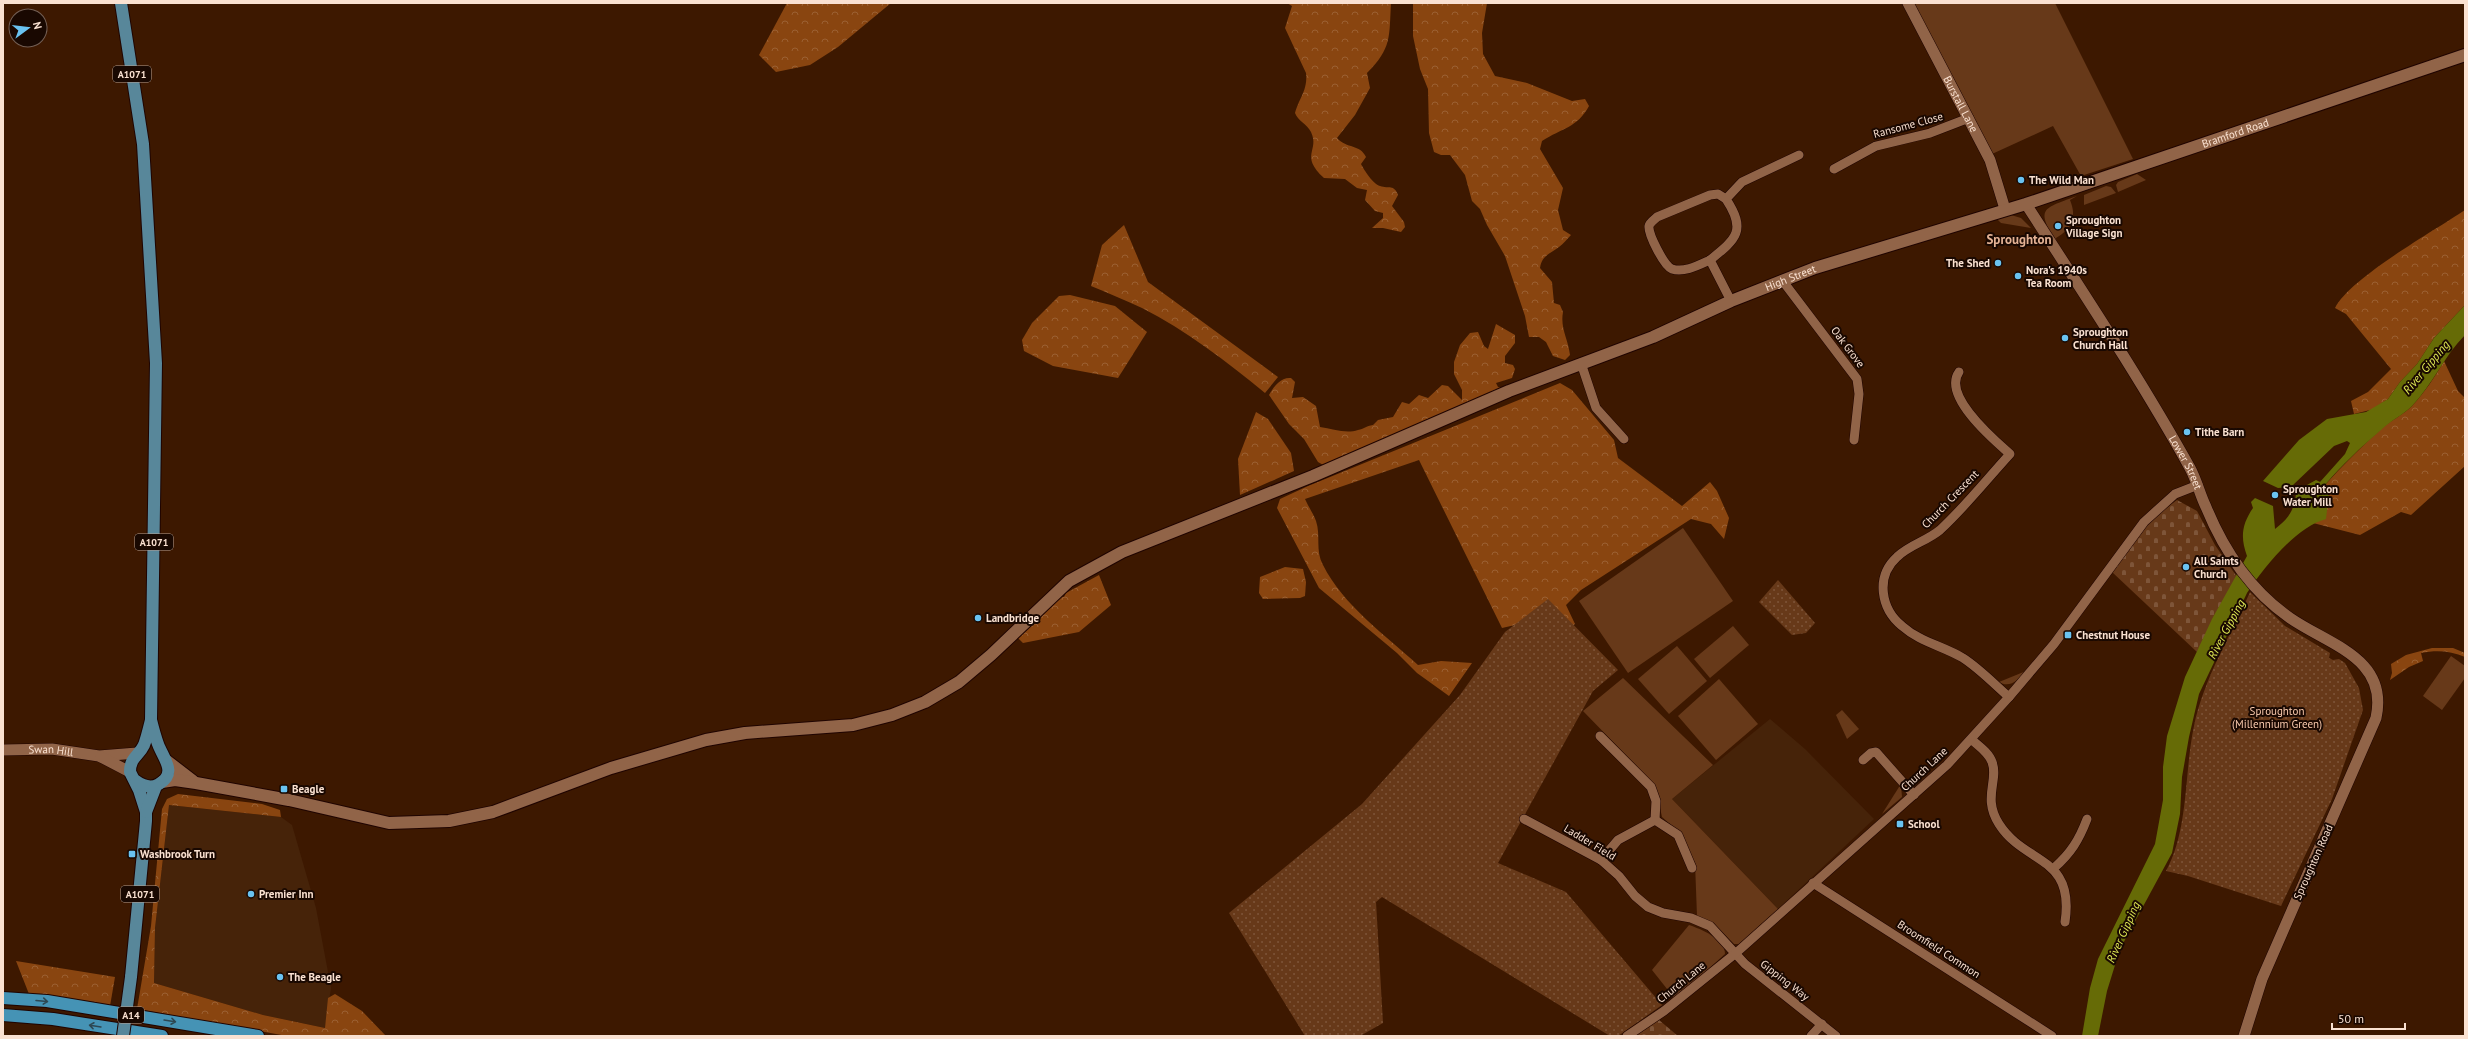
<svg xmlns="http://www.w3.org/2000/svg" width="2468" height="1039" font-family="'PT Sans',sans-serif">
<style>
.built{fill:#462309}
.green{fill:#673919}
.forest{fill:url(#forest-crowns)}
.cemetery{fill:url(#cemetery-stones)}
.park{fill:url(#park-dots)}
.water{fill:#666b06;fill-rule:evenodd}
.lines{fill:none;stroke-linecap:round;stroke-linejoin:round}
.minor-casing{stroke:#1f0400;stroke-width:10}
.tertiary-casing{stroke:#1f0400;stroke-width:12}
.secondary-casing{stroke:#1f0400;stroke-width:14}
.primary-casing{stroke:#1f0400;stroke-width:14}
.trunk-casing{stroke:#1f0400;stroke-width:14}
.minor{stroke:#916448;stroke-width:9}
.tertiary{stroke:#916448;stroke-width:11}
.secondary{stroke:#916448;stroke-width:12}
.primary{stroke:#58879a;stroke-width:12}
.trunk{stroke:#4593b5;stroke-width:12}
.primary-bridge-casing{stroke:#1f0400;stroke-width:14;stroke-linecap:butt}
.primary-bridge{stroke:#58879a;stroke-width:12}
.oneway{stroke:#2d4752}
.poi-dot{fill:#6ac3f1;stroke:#190801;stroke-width:1.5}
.labels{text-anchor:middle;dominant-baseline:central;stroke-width:4;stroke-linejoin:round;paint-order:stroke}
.shield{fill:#190801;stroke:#b6a093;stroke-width:1}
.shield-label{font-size:10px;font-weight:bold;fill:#fae1d1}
.street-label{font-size:11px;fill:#fae1d1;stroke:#190801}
.poi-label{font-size:11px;font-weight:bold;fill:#fae1d1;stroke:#190801;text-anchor:start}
.park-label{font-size:11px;fill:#f9c9ac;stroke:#190801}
.water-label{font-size:12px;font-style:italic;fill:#dfe954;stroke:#190801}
.quarter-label{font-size:13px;font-weight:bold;fill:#e4b294;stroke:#190801}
</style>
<defs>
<pattern id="forest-crowns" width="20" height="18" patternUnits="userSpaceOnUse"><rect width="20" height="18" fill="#894510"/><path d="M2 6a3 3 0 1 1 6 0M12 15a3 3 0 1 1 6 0" fill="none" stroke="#9b6032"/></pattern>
<pattern id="cemetery-stones" width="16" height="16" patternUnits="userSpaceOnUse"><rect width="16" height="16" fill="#673919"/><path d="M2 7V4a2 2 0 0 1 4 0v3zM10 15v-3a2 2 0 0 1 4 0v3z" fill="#7e5539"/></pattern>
<pattern id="park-dots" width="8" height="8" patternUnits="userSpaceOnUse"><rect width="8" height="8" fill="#673919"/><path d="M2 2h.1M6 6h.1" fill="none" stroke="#7e5539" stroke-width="1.8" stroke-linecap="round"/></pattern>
</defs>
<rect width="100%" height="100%" fill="#3d1800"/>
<g class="built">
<path d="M1770 719 1805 749 1874 819 1778 909 1672 799Z"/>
<path d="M169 805 281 817 292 825 316 908 331 988 325 1028 263 1015 154 983 155 928Z"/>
</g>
<g class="green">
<path d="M1912 3H2055L2133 159 2081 176 2053 126 1992 154Z"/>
<path d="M2137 174 2146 180 2118 192 2116 185 2118 182Z"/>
<path d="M2106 186 2111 187 2116 193 2084 205V195Z"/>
<path d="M2077 196 2070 200C2077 217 2072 229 2056 238L2057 245C2038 209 2038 210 2077 196Z"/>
<path d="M2011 215 2021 218 2031 228 2001 223 1997 219Z"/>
<path d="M1683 528 1733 601 1628 673 1579 601Z"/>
<path d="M1733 626 1749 645 1710 678 1694 659Z"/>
<path d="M1677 646 1707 681 1669 714 1638 679Z"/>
<path d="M2451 656 2465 666V678L2442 710 2423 696Z"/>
<path d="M2026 671C2019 679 2010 689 1999 682Z"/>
<path d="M1623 678 1713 765 1672 799 1778 909 1739 944H1734L1714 924 1697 916 1695 863 1680 833 1662 817 1655 785 1583 711Z"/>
<path d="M1719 679 1758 724 1716 760 1678 716Z"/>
<path d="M1842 710 1859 729 1847 739 1836 715Z"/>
<path d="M1901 786 1902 797 1882 814 1899 787Z"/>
<path d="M1689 925C1701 929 1725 939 1725 954L1675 999 1652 970Z"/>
</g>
<g class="forest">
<path d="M787 3H891L838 47 810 65 776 72 759 55Z"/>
<path d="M1287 3H1391C1389 37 1392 48 1367 73L1370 88 1355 115 1337 138C1347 149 1360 144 1366 157L1361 164C1364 170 1373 184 1380 186 1389 189 1394 184 1398 195L1392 206 1404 222 1405 227 1401 232 1383 228H1372L1383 218V213L1375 211 1365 200 1367 190 1357 188 1345 179 1324 178C1299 155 1320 151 1311 132 1307 124 1298 121 1295 113 1299 98 1308 90 1306 73L1285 28 1292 6Z"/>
<path d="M1413 3H1487L1482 33 1483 54 1495 76 1527 83 1572 101 1585 99 1589 106C1577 128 1562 128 1542 141L1540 149 1563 188 1558 210 1563 230 1571 235C1567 239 1563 244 1559 247 1550 254 1542 255 1540 268L1552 282 1554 303 1560 305 1563 312C1560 328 1568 339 1570 355L1565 360 1553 356 1546 342 1539 337H1529L1525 316 1505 256 1487 225 1480 209 1472 201 1465 175 1450 155H1441L1434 152 1429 133 1428 89 1420 69 1413 36Z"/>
<path d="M2465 210V305L2434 338 2417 364 2400 382 2388 399 2374 409 2354 414 2351 401 2368 392 2391 369 2346 314 2335 308C2350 278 2434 231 2465 210Z"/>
<path d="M1124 225 1148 282 1278 377 1265 393C1227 362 1186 330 1142 308 1125 300 1108 293 1091 286L1102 245Z"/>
<path d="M1070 295 1115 306 1147 332 1118 378 1053 366 1024 351 1022 340 1032 323 1059 296Z"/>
<path d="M1496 324 1515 335V343L1505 356V363L1513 365 1515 369 1512 378 1496 383 1498 387 1503 388 1325 466 1318 462 1304 439 1289 424 1269 395C1274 386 1281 377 1291 378L1295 382 1292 398 1303 397 1316 406 1320 427C1333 429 1346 434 1358 430 1364 429 1366 426 1373 425L1378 420 1393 417 1402 402 1409 404 1419 395 1428 398 1442 385 1448 386 1462 400V390L1454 374V362L1460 345 1470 333 1478 332 1484 346 1488 349Z"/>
<path d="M2444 361 2458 391 2465 398V466L2411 515 2401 512 2360 535 2313 523C2324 512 2332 500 2325 485 2342 466 2361 447 2381 429 2390 421 2403 415 2412 406 2425 392 2435 377 2444 361Z"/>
<path d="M1560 383 1572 390 1614 440 1618 458 1682 506 1710 482 1717 491 1729 518 1724 539 1711 524 1691 519 1581 590 1566 605 1575 624 1569 628 1542 619 1502 628 1419 460 1305 499C1308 506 1313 513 1316 521 1321 536 1315 550 1323 565 1343 605 1385 635 1418 665L1441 661 1472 663 1449 696 1417 673 1397 653 1319 588 1277 508 1280 499 1308 486Z"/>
<path d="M1256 412 1268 419 1291 453 1294 471 1240 495 1238 459Z"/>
<path d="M1285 567 1303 569 1306 582 1305 596 1300 598 1263 599 1259 593 1260 577Z"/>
<path d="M1099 575 1111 605 1079 632 1023 643 1017 637 1060 596 1064 597 1066 593Z"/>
<path d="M2432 648H2453L2465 653V657C2451 651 2437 650 2421 653L2423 661 2409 667 2390 680 2392 673 2391 664 2406 655Z"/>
<path d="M178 794 262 804 280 810 281 817 169 805 155 928 154 983 263 1015 325 1028 328 998 335 994 362 1011 386 1036H287L137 1009 151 926 162 809 167 799Z"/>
<path d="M16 961 115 977 110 1006 29 994Z"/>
</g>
<g class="cemetery">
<path d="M2177 500 2197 511 2215 545 2237 577 2197 652 2112 572 2153 518Z"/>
<path d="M1659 1020 1678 1036H1636Z"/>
</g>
<g class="park">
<path d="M1778 580 1815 623 1806 633 1792 635 1759 602Z"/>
<path d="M2250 592 2285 626 2330 653 2329 658 2333 660 2339 659 2345 663 2359 688 2363 710 2332 799 2281 906 2188 876 2166 871C2189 829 2184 773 2194 726 2204 678 2230 637 2250 592Z"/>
<path d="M1548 599 1618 670 1593 691 1498 863 1566 892 1662 1005 1618 1036H1610L1382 897 1376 902 1383 1023 1360 1036H1305L1229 913 1362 804 1460 695 1505 632Z"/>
</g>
<path class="water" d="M2465 305V335C2444 356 2433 384 2412 406 2403 415 2390 421 2381 430 2361 447 2342 465 2325 485L2329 493 2326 519C2296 527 2264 567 2247 593L2199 694 2189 737 2182 777 2180 814 2172 853 2120 949 2107 991 2098 1036H2082L2090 988 2098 959 2155 844 2163 800V767L2167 736 2185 677 2212 619 2247 556C2240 537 2242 524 2253 508L2251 502 2255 498 2273 506 2275 529C2288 519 2294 511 2296 494L2290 487 2278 488 2263 481 2299 440 2327 419 2366 412 2388 399 2400 382 2417 364 2434 338ZM2347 441 2350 443 2345 454 2320 482 2316 480 2298 490 2293 485 2334 446Z"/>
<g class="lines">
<defs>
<g id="minor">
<path d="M1834 169 1876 146 1930 133 1969 118"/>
<path d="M1710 260C1699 265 1684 273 1672 269 1664 266 1648 234 1649 226 1650 222 1654 220 1657 217L1710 195 1718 194 1726 199"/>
<path d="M1782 280 1857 379 1859 394 1854 440"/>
<path d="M1731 301 1710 260C1736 239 1747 231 1726 199L1742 182 1799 155"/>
<path d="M1581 363 1596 408 1624 439"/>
<path d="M1959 372C1942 396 1994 440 2010 454 1987 479 1965 507 1940 530 1927 541 1909 545 1897 557 1875 577 1881 609 1902 626 1920 642 1943 646 1963 658 1980 669 1995 685 2009 697"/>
<path d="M1600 736 1651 787 1656 801 1655 820"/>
<path d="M1972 740C1979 746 1989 753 1992 762 1999 780 1982 798 1999 824 2025 865 2075 855 2065 922"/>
<path d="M1863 760 1871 753 1876 752 1914 795"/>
<path d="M1524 819 1601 860 1619 876 1635 896 1648 907 1663 913 1691 918 1710 926 1745 964 1836 1036"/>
<path d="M1601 860 1618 840 1655 820 1678 835 1692 868"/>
<path d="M2054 868C2071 853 2079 840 2087 819"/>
<path d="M1813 883 2052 1036"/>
<path d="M1627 1036 1664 1011 1736 953 1947 765 2009 697 2054 644 2144 522 2175 494 2198 485"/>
<path d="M1811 1036 1822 1024"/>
</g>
<g id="tertiary">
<path id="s1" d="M1908 3 1990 160 2005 209"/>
<path id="s2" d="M2026 204C2082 291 2140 378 2190 468 2197 481 2200 495 2206 507 2224 551 2251 591 2290 618 2329 645 2389 658 2376 718L2262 979 2244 1036"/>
<path id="s3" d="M3 750 52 749 99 756 137 753"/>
<path d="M101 757 130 772"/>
</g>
<g id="secondary">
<path d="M167 761 193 781"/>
<path id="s4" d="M162 782 175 780 196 783 289 800 389 823 449 821 493 812 611 768 706 740 745 733 853 725 892 715 925 702 959 682 991 655 1069 581 1122 552 1313 476 1509 391 1653 337 1731 301 1815 268 2026 204 2465 55"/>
</g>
<g id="primary">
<path d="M121 3 143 144 156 363 151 720C149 728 147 737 144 745 139 756 130 757 130 772L139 790 146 812V821L131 977"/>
<path d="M136 781C143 786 151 789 159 784 178 773 163 758 158 744 155 736 153 728 151 720"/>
<path d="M146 812 156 786"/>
</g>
<g id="trunk">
<path d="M3 998 47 1001 258 1036"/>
<path d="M3 1015 53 1019 162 1036"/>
</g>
</defs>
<use href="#minor" class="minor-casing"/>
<use href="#tertiary" class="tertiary-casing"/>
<use href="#secondary" class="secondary-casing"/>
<use href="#primary" class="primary-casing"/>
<use href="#trunk" class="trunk-casing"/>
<use href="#minor" class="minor"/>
<use href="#tertiary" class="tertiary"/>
<use href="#secondary" class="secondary"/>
<use href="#primary" class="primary"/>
<use href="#trunk" class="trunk"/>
<defs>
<path id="primary-bridge" d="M123 1036 131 977"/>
</defs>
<use href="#primary-bridge" class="primary-bridge-casing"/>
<use href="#primary-bridge" class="primary-bridge"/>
</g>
<defs><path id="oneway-shaft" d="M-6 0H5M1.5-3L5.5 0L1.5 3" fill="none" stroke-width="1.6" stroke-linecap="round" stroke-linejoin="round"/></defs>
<g class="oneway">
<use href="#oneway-shaft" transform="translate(42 1001) rotate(5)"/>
<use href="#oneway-shaft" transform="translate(170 1021) rotate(9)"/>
<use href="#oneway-shaft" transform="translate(95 1026) rotate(-171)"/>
</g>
<g class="poi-dot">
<circle cx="2021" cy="180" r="4"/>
<circle cx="2058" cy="226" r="4"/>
<circle cx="1998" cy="263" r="4"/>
<circle cx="2018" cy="276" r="4"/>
<circle cx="2065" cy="338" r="4"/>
<circle cx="2187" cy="432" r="4"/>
<circle cx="2275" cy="495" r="4"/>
<circle cx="2186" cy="567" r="4"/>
<circle cx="978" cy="618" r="4"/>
<rect x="2064" y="631" width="8" height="8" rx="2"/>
<rect x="280" y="785" width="8" height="8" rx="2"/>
<rect x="1896" y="820" width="8" height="8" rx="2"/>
<rect x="128" y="850" width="8" height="8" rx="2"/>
<circle cx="251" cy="894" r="4"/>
<circle cx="280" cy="977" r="4"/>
</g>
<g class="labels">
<g class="shield">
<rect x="113" y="66" width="38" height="16" rx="3"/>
<rect x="135" y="534" width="38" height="16" rx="3"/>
<rect x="121" y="886" width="38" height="16" rx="3"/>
<rect x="118" y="1007" width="26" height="16" rx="3"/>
</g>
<g class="shield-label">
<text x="132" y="74">A1071</text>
<text x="154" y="542">A1071</text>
<text x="140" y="894">A1071</text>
<text x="131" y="1015">A14</text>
</g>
<g class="street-label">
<text stroke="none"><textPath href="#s1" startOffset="114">Burstall Lane</textPath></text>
<text transform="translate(1908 125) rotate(-15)">Ransome Close</text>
<text stroke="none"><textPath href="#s4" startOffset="2225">Bramford Road</textPath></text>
<text stroke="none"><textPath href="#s4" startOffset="1757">High Street</textPath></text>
<text transform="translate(1848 347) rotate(53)">Oak Grove</text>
<text stroke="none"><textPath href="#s2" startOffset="304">Lower Street</textPath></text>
<text transform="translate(1950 499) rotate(-46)">Church Crescent</text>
<text stroke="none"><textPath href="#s3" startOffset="48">Swan Hill</textPath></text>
<text transform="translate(1924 769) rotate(-43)">Church Lane</text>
<text transform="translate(1590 842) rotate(31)">Ladder Field</text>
<text transform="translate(2313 862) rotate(-66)">Sproughton Road</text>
<text transform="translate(1939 949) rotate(33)">Broomfield Common</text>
<text transform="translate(1785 980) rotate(38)">Gipping Way</text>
<text transform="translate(1681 982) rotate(-39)">Church Lane</text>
</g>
<g class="poi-label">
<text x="2029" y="180">The Wild Man</text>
<text x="2066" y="220">Sproughton<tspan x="2066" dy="13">Village Sign</tspan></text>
<text x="1990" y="263" text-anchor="end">The Shed</text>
<text x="2026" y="270">Nora's 1940s<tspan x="2026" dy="13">Tea Room</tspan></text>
<text x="2073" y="332">Sproughton<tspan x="2073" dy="13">Church Hall</tspan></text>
<text x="2195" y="432">Tithe Barn</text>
<text x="2283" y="489">Sproughton<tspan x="2283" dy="13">Water Mill</tspan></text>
<text x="2194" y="561">All Saints<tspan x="2194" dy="13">Church</tspan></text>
<text x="986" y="618">Landbridge</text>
<text x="2076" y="635">Chestnut House</text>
<text x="292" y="789">Beagle</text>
<text x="1908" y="824">School</text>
<text x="140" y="854">Washbrook Turn</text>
<text x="259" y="894">Premier Inn</text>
<text x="288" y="977">The Beagle</text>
</g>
<g class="park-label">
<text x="2277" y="711">Sproughton<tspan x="2277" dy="13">(Millennium Green)</tspan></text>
</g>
<g class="water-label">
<text transform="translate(2426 367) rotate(-50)">River Gipping</text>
<text transform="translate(2226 629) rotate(-62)">River Gipping</text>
<text transform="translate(2123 932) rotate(-66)">River Gipping</text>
</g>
<g class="quarter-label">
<text x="2019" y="239">Sproughton</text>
</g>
</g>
<rect width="2468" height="1039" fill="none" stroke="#fae1d1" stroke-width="8"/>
<g transform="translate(28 28) rotate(75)"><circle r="19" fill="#190801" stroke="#735f54"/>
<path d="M0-3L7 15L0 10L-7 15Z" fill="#6ac3f1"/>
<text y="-6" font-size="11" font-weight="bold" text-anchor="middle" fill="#fae1d1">N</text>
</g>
<path d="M2332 1023v6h73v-6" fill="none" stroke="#fae1d1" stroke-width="2"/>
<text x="2338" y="1023" font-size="12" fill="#fae1d1" stroke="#190801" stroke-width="3" paint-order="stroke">50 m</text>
</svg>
